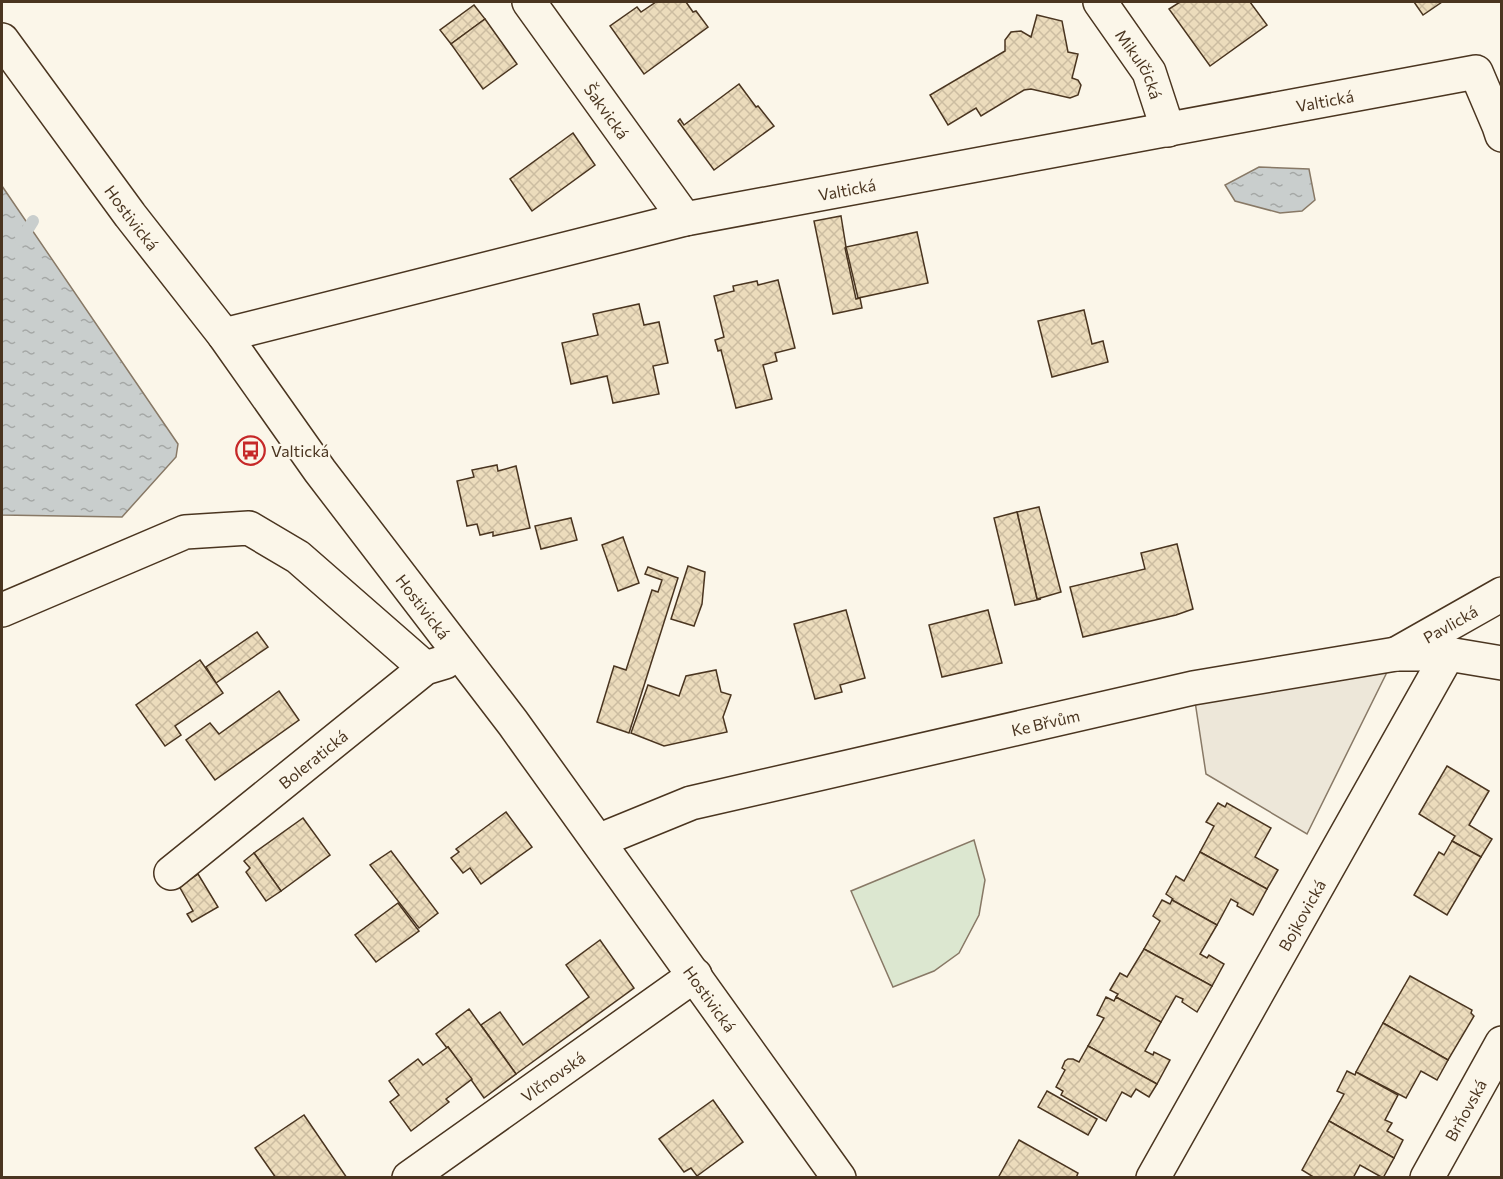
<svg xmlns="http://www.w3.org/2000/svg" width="1503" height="1179" font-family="Commissioner,sans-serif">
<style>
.green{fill:#dce7d0;stroke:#887966;stroke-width:1.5}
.parking{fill:#ede7d9;stroke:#887966;stroke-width:1.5}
.water{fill:url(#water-ripples);stroke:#887966;stroke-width:1.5}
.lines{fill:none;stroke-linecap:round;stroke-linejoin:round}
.stream{stroke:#c9cecd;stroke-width:12}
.building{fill:url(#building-cross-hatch);stroke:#4a3520;stroke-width:1.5}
.minor-casing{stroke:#4a3520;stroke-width:36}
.tertiary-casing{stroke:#4a3520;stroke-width:36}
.minor{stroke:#fbf6e9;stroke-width:33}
.tertiary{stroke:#fbf6e9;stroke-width:33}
.labels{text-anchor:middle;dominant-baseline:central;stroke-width:4.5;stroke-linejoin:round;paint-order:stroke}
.street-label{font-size:16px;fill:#4a3520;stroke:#fbf6e9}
.poi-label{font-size:16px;fill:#4a3520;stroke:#fbf6e9;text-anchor:start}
</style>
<defs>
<pattern id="water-ripples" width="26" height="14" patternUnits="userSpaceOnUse" patternTransform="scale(1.5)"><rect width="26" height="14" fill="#c9cecd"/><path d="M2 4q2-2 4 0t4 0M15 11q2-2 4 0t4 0" fill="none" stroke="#a5a8a6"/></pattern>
<pattern id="building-cross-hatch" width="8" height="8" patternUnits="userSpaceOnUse" patternTransform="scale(1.5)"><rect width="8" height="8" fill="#ecdcbc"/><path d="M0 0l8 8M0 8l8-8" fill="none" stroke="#ccbda1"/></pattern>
</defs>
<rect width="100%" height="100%" fill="#fbf6e9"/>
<path class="green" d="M974 840 985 880 979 915 959 953 934 971 893 987 851 891Z"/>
<path class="parking" d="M1396 654 1307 834 1206 774 1193 688Z"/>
<g class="water">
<path d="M1259 167 1309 169 1315 200 1302 211 1280 213 1235 201 1225 185Z"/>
<path d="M2 186 178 444 176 457 122 517 2 515Z"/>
</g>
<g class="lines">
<path class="stream" d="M21 240 33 221"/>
</g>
<g class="building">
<path d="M656 2H686L693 12 696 11 708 27 644 74 610 26 637 7 641 12Z"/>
<path d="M1180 2H1250L1267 25 1210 66 1169 9Z"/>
<path d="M1414 2H1442L1423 15Z"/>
<path d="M474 5 485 19 451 44 440 30Z"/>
<path d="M1037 15 1062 21 1068 52 1078 54 1072 78 1078 80 1081 85 1078 95 1070 98 1031 89 1024 90 981 116 976 108 948 125 930 95 1005 51V40L1011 32 1021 31 1031 37Z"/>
<path d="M485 19 517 64 483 89 451 44Z"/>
<path d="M739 84 756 107 758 106 774 126 714 170 678 121 680 119 684 125Z"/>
<path d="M573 133 595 165 532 211 510 179Z"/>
<path d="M841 216 846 247 845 248 856 299 860 298 862 308 833 314 814 221Z"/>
<path d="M917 232 928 283 858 298 846 247Z"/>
<path d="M778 280 795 348 775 353 777 361 763 365 772 399 736 408 721 350 718 351 715 340 724 337 714 296 734 291 733 286 757 281 758 285Z"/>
<path d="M639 304 644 325 659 322 668 363 653 366 659 394 613 403 607 376 571 384 562 343 598 335 593 314Z"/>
<path d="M1084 310 1092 344 1103 341 1108 362 1052 377 1038 321Z"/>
<path d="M497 465 498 471 516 466 530 528 493 536V532L480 535 477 524 467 526 457 481 474 477 472 470Z"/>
<path d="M1039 507 1061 592 1037 599 1017 512Z"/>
<path d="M1017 512 1037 599H1041L1015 605 994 518Z"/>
<path d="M571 518 577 540 541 549 535 526Z"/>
<path d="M623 537 639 583 618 591 602 545Z"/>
<path d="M1177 544 1193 609 1176 615 1083 637 1070 587 1145 569 1141 553Z"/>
<path d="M688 566 705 572 702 604 694 626 671 619Z"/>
<path d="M648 567 678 578 629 733 597 722 614 666 626 670 652 590 658 592 662 580 645 574Z"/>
<path d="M846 610 865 678 840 685 842 692 815 699 794 624Z"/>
<path d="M988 610 1002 663 942 677 929 625Z"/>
<path d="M257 632 268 647 216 683 206 667Z"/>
<path d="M200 660 223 693 175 726 181 735 165 746 136 705Z"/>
<path d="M716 670 721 692 731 695 723 717 727 732 664 746 631 733 648 685 679 696 686 676Z"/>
<path d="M279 691 299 720 215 780 186 740 210 723 219 734Z"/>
<path d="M1447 766 1489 791 1469 825 1492 839 1481 857 1452 841 1455 836 1419 814Z"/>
<path d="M1218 803 1225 807 1227 803 1271 828 1255 857 1278 870 1267 889 1200 852 1214 826 1206 822Z"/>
<path d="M506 812 532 847 481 884 470 868 463 873 451 858 459 852 456 849Z"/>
<path d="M303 818 330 855 281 891 254 853Z"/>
<path d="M1452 841 1481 857 1447 915 1414 895 1439 852 1444 855Z"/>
<path d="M391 851 438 913 419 928 370 865Z"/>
<path d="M1200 852 1267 889 1253 915 1237 906 1238 903 1231 899 1217 925 1172 900 1173 899 1166 894 1176 876 1184 881Z"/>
<path d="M254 853 281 891 266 901 246 872 250 868 244 861Z"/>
<path d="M198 874 218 907 192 922 187 914 193 911 179 886Z"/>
<path d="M1162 900 1170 904 1172 900 1217 925 1200 954 1207 958 1209 955 1224 964 1212 986 1144 949 1160 921 1153 916Z"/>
<path d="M398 903 419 931 376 962 355 935Z"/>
<path d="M600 940 634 988 516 1074 481 1025 500 1012 523 1045 589 997 566 965Z"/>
<path d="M1144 949 1212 986 1197 1012 1182 1002 1183 999 1176 996 1161 1022 1116 997 1118 994 1110 990 1120 973 1127 977Z"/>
<path d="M1410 976 1472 1010 1471 1013 1474 1016 1448 1060 1383 1023Z"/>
<path d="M1106 997 1114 1001 1116 997 1161 1022 1145 1051 1153 1055 1154 1052 1170 1060 1157 1084 1088 1046 1104 1018 1097 1015Z"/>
<path d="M469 1009 516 1074 484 1098 448 1047 447 1048 436 1034Z"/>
<path d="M1383 1023 1448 1060 1437 1080 1421 1071 1406 1098 1356 1072Z"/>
<path d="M1088 1046 1157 1084 1149 1097 1136 1089 1131 1097 1122 1092 1106 1121 1061 1095 1063 1091 1056 1087 1065 1070 1062 1068 1065 1061 1068 1059H1073L1079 1062Z"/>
<path d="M448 1047 472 1079 446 1099 449 1102 411 1131 390 1102 399 1095 389 1081 418 1059 423 1065Z"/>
<path d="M1347 1071 1355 1075 1356 1072 1398 1095 1385 1120 1392 1123 1387 1131 1403 1140 1394 1158 1329 1121 1344 1094 1337 1091Z"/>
<path d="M1047 1091 1097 1119 1088 1135 1038 1107Z"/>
<path d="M713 1100 743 1142 697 1176 691 1168 684 1172 659 1139Z"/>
<path d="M304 1115 347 1178H276L255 1148Z"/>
<path d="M1329 1121 1394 1158 1383 1178 1360 1165 1353 1178H1315L1302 1170Z"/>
<path d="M1019 1140 1078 1173 1076 1178H998Z"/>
</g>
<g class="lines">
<defs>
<g id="minor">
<path id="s1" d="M529 2 685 219"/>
<path id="s2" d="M1100 2 1149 72 1168 130"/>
<path id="s3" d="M224 335 685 219 1476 72 1499 126 1502 135"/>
<path d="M2 610 185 532 249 528 298 557 425 668"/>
<path id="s4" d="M1396 654 1502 594"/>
<path id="s5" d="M171 873 425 668 445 662"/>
<path id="s6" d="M409 1178 695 975"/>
<path id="s7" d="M1153 1178 1448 654"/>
<path id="s8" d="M1427 1178 1502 1043"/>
</g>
<g id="tertiary">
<path id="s9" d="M2 40 130 215 224 335 320 471 513 723 839 1178"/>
<path id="s10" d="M598 841 691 803 1193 688 1396 654H1448L1502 663"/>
</g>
</defs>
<use href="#minor" class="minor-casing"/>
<use href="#tertiary" class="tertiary-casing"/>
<use href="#minor" class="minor"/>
<use href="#tertiary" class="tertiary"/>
</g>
<defs>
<symbol id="bus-ring" viewBox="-11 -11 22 22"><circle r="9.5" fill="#fbf6e9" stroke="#c62828" stroke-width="1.5"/><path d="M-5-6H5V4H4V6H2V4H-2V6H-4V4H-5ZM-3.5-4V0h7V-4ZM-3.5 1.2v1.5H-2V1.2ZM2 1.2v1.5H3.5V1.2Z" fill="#c62828"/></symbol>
</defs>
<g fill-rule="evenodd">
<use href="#bus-ring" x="234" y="434" width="33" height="33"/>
</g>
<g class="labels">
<g class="street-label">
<text stroke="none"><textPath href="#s2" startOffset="74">Mikulčická</textPath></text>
<text stroke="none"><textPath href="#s3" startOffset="1126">Valtická</textPath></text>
<text stroke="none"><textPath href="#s1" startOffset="134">Šakvická</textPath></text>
<text stroke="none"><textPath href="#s3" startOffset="640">Valtická</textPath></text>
<text stroke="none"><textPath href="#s9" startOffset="220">Hostivická</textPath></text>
<text stroke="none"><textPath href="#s9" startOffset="706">Hostivická</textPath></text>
<text stroke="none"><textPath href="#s4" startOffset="62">Pavlická</textPath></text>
<text stroke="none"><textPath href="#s10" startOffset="464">Ke Břvům</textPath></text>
<text stroke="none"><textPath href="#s5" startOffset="182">Boleratická</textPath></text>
<text stroke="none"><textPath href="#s7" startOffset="302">Bojkovická</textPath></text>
<text stroke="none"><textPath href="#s9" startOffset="1192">Hostivická</textPath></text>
<text stroke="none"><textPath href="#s6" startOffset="176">Vlčnovská</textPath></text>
<text stroke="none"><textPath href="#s8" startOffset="78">Brňovská</textPath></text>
</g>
<g class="poi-label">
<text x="271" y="450">Valtická</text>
</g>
</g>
<rect width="1503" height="1179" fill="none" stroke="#4a3520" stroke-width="6"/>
</svg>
